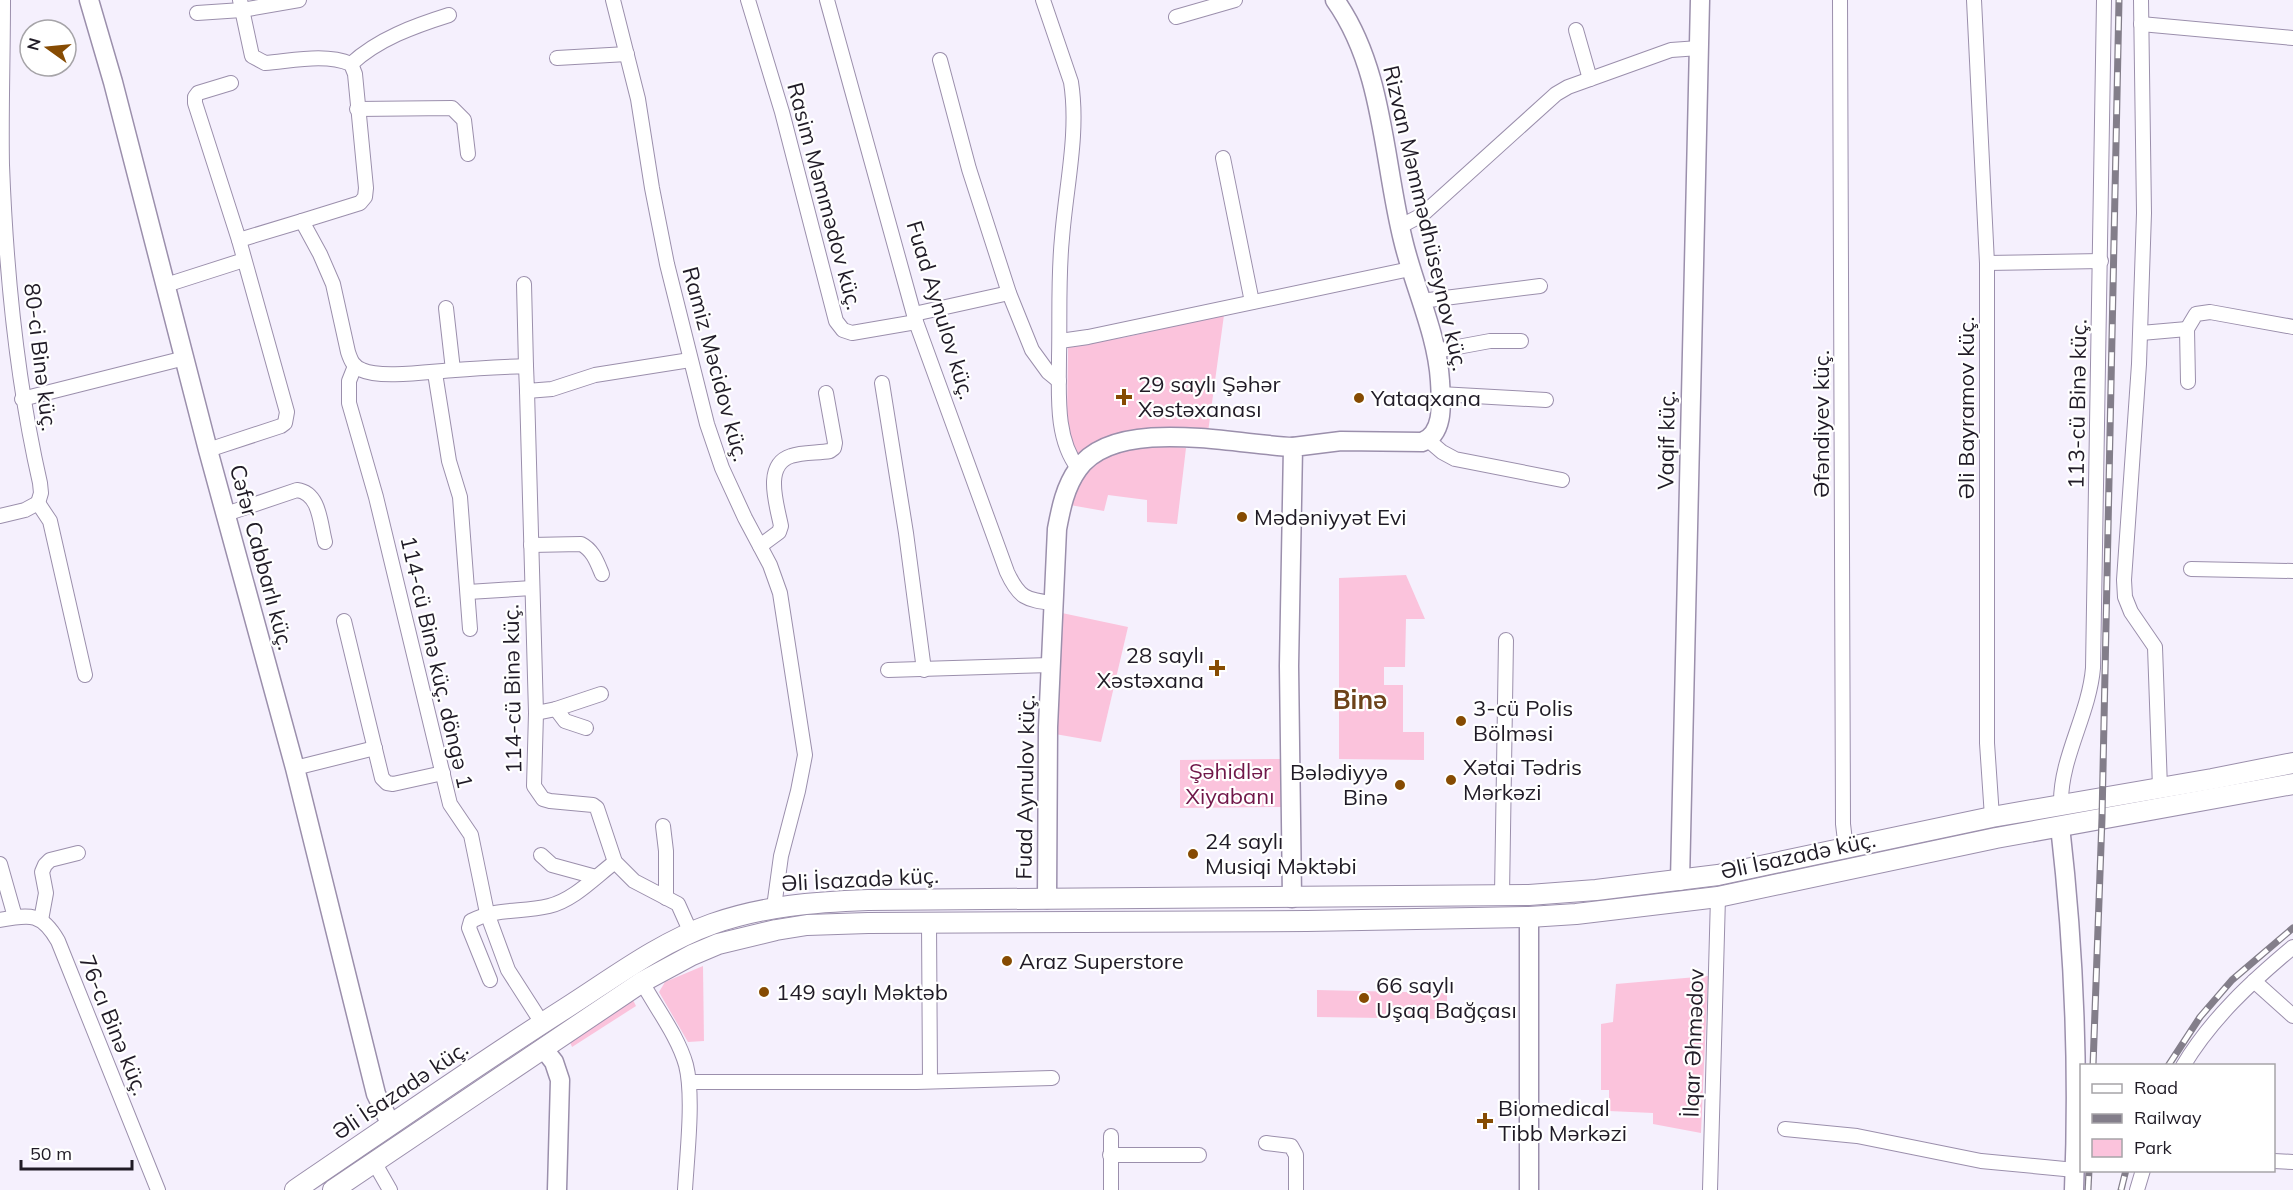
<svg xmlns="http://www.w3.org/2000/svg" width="2293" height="1190" font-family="Mulish,sans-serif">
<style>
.green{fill:#fbc3dc}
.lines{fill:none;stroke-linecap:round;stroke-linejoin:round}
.minor-casing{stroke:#9b8fac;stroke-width:16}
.tertiary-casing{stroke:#9b8fac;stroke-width:21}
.secondary-casing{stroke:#9b8fac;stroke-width:22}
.minor{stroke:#fff;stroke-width:14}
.tertiary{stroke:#fff;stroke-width:18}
.secondary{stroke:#fff;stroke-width:20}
.rail-casing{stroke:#837e8a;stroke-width:7}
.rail{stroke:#fff;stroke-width:4.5;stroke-dasharray:14;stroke-linecap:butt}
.poi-dot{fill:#864b02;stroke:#fff;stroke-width:2}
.labels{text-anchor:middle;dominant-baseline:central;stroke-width:4.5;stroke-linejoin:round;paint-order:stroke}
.street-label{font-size:22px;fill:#201b26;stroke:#fff}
.poi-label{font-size:22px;fill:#201b26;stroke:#fff;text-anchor:start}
.park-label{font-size:22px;fill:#701749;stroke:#fff}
.quarter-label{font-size:26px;font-weight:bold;fill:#6d4219;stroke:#fff}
</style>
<rect width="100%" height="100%" fill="#f5f0fd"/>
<g class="green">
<path d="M1224 315 1208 432C1174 430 1139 425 1107 439 1097 443 1088 450 1079 456L1070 439 1067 416 1068 347 1126 337Z"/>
<path d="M1157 445 1186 448 1177 524 1147 522V500L1108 495 1104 511 1070 505 1081 478 1103 458 1129 448Z"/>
<path d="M1406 575 1425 619H1406L1405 667H1384V685H1403V732H1424V760L1339 759V578Z"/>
<path d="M1062 613 1128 627 1101 742 1055 734Z"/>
<path d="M1280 759 1281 807 1180 808V760Z"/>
<path d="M703 966 704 1041 688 1042 659 992 665 982Z"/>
<path d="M1708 976 1701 1133 1653 1124V1113L1609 1111V1090H1601V1024L1613 1022 1616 984Z"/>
<path d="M1317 990 1447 993V1019L1317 1017Z"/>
<path d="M633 1000 636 1006 572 1047 570 1042Z"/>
</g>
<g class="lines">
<defs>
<g id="minor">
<path d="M3 0C3 55 1 110 2 165 6 272 16 378 40 483L41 493 38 503"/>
<path d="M240 0 252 56 265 63C292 61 325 53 351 64L355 74 366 188 365 197 360 203 302 221 320 254 333 284 348 352C351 361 353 366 362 370 380 379 434 371 455 370 479 368 502 367 526 366L527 391 552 389 595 375 690 360"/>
<path d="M613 0 638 99 652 188 667 264 707 424 722 468 745 518 770 565 780 593 805 755 798 791 781 856 774 907"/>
<path d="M748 0 782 112 836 321 843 330 852 333 916 322"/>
<path d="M827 0 916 322 1007 572C1019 598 1026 600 1053 603"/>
<path d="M1043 0 1071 82C1079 133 1066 186 1062 238 1058 278 1060 317 1059 357 1059 394 1055 438 1078 468"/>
<path d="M1840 0 1843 824 1846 849"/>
<path d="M1974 0 1987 263V743L1992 817"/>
<path d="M2141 0 2144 213 2139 364 2124 580 2125 597 2131 612 2155 647 2160 788"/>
<path d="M197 13 242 10 299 0"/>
<path d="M1176 17 1235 0"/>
<path d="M2141 24 2293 38"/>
<path d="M1576 30 1590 79"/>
<path d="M557 58 627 54"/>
<path d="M940 60 969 169 1009 293 1032 350 1048 372 1059 381"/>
<path d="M351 64C378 39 414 26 449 15"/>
<path d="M357 109 452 108 464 120 468 154"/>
<path d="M1223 158 1252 302"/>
<path d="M1399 227 1422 215 1556 94 1568 87 1671 50 1699 48"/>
<path d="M239 240 302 221"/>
<path d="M1987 263 2101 261"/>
<path d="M524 284 526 366"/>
<path d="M166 285 244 260"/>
<path d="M1421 301 1540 286"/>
<path d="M446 308 453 370"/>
<path d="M914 314 1009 293"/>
<path d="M2141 333 2187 329"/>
<path d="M1060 341 1088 337 1410 269"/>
<path d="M1436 351 1490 341H1521"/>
<path d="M355 366 349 381V403L376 497 450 804 471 835 487 913 508 970 542 1023"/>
<path d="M435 373 449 461 460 497 470 629"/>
<path d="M2188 382 2187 329 2196 314 2210 312 2293 327"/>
<path d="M882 383 906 533 924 670"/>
<path d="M527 391 536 713 534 786 543 799 550 801 593 805 597 808 615 862 634 881 678 904 691 933"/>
<path d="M1440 394 1546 400"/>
<path d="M22 399 185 358"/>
<path d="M1428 440 1442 452 1455 459 1562 480"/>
<path d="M208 450 281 426 285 423 287 412 239 240 195 103V97L198 93 231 83"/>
<path d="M38 503 50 521 85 675"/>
<path d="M226 514 297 490C320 493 320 523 325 542"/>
<path d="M0 516 25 510 38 503"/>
<path d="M531 545 581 544C593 550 597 562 602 574"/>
<path d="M760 546 779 532 781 526C777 505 763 465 791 456 802 452 818 453 830 451L834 448 835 443 826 393"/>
<path d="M2191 569 2293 571"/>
<path d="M468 592 532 588"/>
<path d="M344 621 382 778 387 783 393 784 443 773"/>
<path d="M888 670 1051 665"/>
<path d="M556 709 565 721 586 728"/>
<path d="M536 713 556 709 601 694"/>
<path d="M295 768 375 748"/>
<path d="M2061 804C2060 758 2089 715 2093 668L2104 0"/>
<path d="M663 826 666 851V898"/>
<path d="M541 855 552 865 596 877"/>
<path d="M0 864 15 917"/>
<path d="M1502 895 1506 640"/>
<path d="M0 920C31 914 42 913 58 941L158 1190"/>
<path d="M41 920 46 893 42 872 45 865 50 860 78 853"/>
<path d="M929 922 930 1081"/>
<path d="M490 980 469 928 471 921C499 907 521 913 549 906 574 900 595 877 615 862"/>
<path d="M2254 981 2293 1016"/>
<path d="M642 982C656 1008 678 1036 686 1065 694 1096 687 1155 685 1190"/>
<path d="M2183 1066C2211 1019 2251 982 2293 947"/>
<path d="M689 1082H916L1052 1078"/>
<path d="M1785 1129 1857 1136 1981 1161 2075 1170"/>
<path d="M1266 1143 1291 1146 1296 1155V1190"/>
<path d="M1110 1155H1199"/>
<path d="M2274 1161 2293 1162"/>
<path d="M374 1162 390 1190"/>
<path d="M1111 1190V1136"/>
<path d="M1710 1190 1718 897"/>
<path d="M2137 1190 2143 1170"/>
</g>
<g id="tertiary">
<path d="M89 0 113 82 208 450 295 768 376 1094 391 1125"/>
<path d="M2060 826C2074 947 2079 1068 2074 1190"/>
<path d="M1680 881 1700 0"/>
<path d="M1292 898 1289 666 1293 447 1341 441 1422 442C1445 434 1441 401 1440 381 1437 333 1414 287 1403 240 1383 160 1384 69 1335 0"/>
<path d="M1047 899 1048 727 1057 529C1061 508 1065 487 1078 469 1116 415 1236 445 1293 447"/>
<path d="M543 1048 554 1062 560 1080 557 1190"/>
<path d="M1529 1190V917"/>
</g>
<g id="secondary">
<path d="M295 1190C385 1129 475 1066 566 1008 613 978 659 943 712 924 763 906 814 902 868 900L1529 895 1596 890 1718 875 1992 817 2212 779 2293 763"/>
<path d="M333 1190 642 982 692 955 718 944 776 930 807 925 868 923 1307 921 1529 917 1576 914 1718 897 1996 838 2293 784"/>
</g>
</defs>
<use href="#minor" class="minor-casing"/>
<use href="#tertiary" class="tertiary-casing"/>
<use href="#secondary" class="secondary-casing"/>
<use href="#minor" class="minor"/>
<use href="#tertiary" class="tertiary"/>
<use href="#secondary" class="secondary"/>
<defs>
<g id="rail">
<path d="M2093 1066 2102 818 2119 0"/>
<path d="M2168 1066 2200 1017 2232 980 2293 928"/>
<path d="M2088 1190 2089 1170"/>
<path d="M2121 1190 2126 1170"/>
</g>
</defs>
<use href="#rail" class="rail-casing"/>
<use href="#rail" class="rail"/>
</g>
<g class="poi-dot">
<path d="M1121 388h6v6h6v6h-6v6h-6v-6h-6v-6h6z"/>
<circle cx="1359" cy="398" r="6"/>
<circle cx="1242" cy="517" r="6"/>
<path d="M1214 659h6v6h6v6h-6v6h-6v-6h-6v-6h6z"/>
<circle cx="1461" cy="721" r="6"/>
<circle cx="1451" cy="780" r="6"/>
<circle cx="1400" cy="785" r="6"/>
<circle cx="1193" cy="854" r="6"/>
<circle cx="1007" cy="961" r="6"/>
<circle cx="764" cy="992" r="6"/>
<circle cx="1364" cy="998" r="6"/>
<path d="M1482 1112h6v6h6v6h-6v6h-6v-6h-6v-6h6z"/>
</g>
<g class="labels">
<g class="street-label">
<text transform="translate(825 196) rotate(75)">Rasim Məmmədov küç.</text>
<text transform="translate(1426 218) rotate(77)">Rizvan Məmmədhüseynov küç.</text>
<text transform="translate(941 310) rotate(73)">Fuad Aynulov küç.</text>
<text transform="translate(41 357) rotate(83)">80-ci Binə küç.</text>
<text transform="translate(716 364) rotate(75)">Ramiz Məcidov küç.</text>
<text transform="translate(2077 404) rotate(-89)">113-cü Binə küç.</text>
<text transform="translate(1966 408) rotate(-90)">Əli Bayramov küç.</text>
<text transform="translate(1821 424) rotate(-90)">Əfəndiyev küç.</text>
<text transform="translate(1666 440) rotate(-89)">Vaqif küç.</text>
<text transform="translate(262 557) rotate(75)">Cəfər Cabbarlı küç.</text>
<text transform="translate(437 662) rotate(77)">114-cü Binə küç. döngə 1</text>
<text transform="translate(512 689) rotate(-91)">114-cü Binə küç.</text>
<text transform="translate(1025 787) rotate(-89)">Fuad Aynulov küç.</text>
<text transform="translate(1798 855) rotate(-12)">Əli İsazadə küç.</text>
<text transform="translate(860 879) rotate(-3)">Əli İsazadə küç.</text>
<text transform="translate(114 1025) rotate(68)">76-cı Binə küç.</text>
<text transform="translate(1693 1043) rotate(-88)">İlqar Əhmədov</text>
<text transform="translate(400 1090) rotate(-34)">Əli İsazadə küç.</text>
</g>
<g class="poi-label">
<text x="1138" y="384">29 saylı Şəhər<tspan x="1138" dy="25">Xəstəxanası</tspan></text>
<text x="1371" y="398">Yataqxana</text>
<text x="1254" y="517">Mədəniyyət Evi</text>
<text x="1204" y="655" text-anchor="end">28 saylı<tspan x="1204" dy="25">Xəstəxana</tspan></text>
<text x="1473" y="708">3-cü Polis<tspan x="1473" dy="25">Bölməsi</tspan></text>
<text x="1463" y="767">Xətai Tədris<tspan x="1463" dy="25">Mərkəzi</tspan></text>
<text x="1388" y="772" text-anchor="end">Bələdiyyə<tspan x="1388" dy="25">Binə</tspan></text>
<text x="1205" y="841">24 saylı<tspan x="1205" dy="25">Musiqi Məktəbi</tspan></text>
<text x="1019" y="961">Araz Superstore</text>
<text x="1376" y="985">66 saylı<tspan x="1376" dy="25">Uşaq Bağçası</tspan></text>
<text x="776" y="992">149 saylı Məktəb</text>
<text x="1498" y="1108">Biomedical<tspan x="1498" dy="25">Tibb Mərkəzi</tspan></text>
</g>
<g class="park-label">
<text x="1230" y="771">Şəhidlər<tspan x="1230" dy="25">Xiyabanı</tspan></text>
</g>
<g class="quarter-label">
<text x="1360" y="699">Binə</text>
</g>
</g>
<rect x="2080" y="1064" width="195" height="108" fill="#ffffff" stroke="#a6a4a8" stroke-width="1.5"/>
<rect x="2092" y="1084" width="30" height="9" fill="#ffffff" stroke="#a6a4a8" stroke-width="1.5"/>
<text x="2134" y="1094" font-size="18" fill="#201b26">Road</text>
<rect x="2092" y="1114" width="30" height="9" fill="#837e8a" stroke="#a6a4a8" stroke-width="1.5"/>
<text x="2134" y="1124" font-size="18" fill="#201b26">Railway</text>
<rect x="2092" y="1139" width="30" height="18" fill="#fbc3dc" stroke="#a6a4a8" stroke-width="1.5"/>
<text x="2134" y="1154" font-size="18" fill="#201b26">Park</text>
<g transform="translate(48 48) rotate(285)"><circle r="28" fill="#ffffff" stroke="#a6a4a8" stroke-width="1.5"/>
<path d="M0-4.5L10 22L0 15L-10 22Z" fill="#864b02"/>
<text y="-9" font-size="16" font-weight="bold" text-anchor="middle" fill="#201b26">N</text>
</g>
<path d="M21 1160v9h111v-9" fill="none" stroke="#201b26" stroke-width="3"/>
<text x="30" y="1160" font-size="18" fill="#201b26" stroke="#ffffff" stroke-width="4.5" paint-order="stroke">50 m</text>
</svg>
